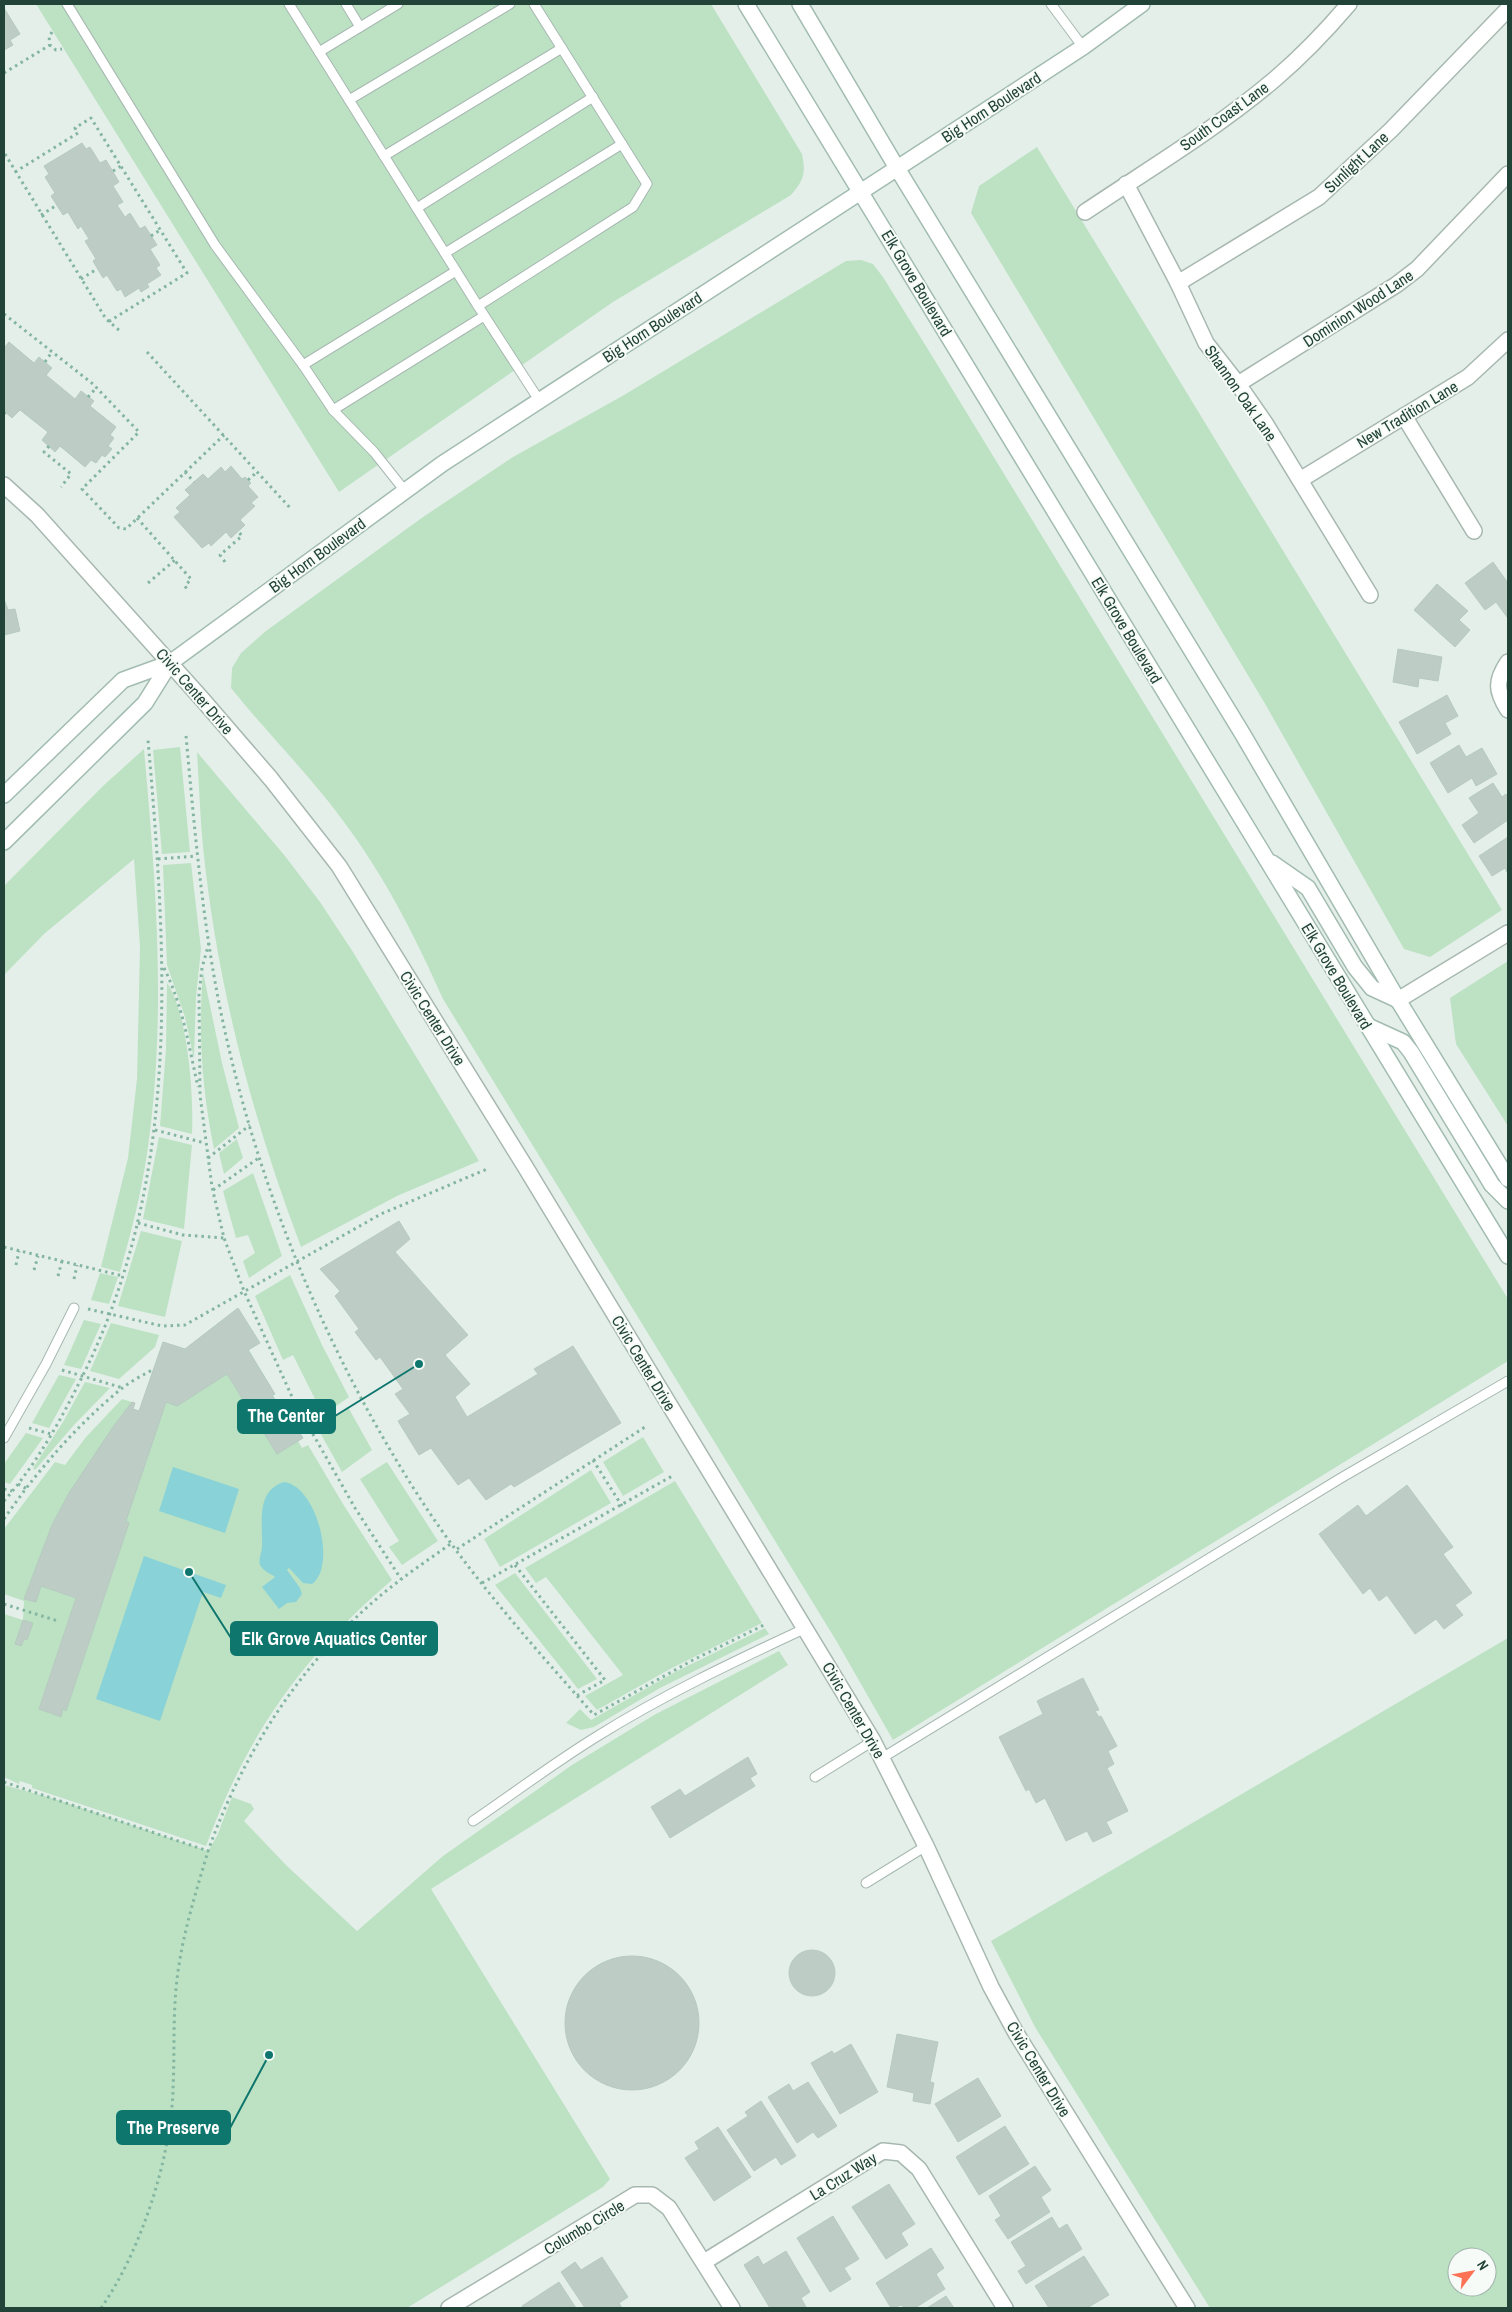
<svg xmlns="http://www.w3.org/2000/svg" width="1512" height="2312" font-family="'Archivo Narrow',sans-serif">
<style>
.green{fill:#bce2c3;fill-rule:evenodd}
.water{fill:#89d2d8}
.building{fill:#bdcdc5;stroke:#b6cac0}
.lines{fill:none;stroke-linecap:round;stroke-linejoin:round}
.service-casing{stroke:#a7b8b1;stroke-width:11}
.minor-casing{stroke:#a7b8b1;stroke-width:18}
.tertiary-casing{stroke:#a7b8b1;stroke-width:18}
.secondary-casing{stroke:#a2bcb1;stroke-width:18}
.path{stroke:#83b5a1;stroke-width:3;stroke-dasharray:2.5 4;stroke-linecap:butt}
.service{stroke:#fff;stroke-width:9}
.minor{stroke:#fff;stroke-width:15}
.tertiary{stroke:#fff;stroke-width:15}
.secondary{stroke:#fff;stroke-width:15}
.labels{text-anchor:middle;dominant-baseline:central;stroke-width:4;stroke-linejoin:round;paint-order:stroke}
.street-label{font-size:16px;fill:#224338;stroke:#f6fbf8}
.leader{fill:none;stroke:#0f766e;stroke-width:2}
.callout-dot{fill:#0f766e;stroke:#f6fbf8;stroke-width:2}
.callout{fill:#0f766e;stroke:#0f766e;stroke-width:2}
.callout-label{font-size:18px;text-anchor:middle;font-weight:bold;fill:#fff}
</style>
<rect width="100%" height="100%" fill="#e5efea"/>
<g class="green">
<path d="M36 4H711L802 154C806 173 804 180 791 195L613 302 339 492Z"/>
<path d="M1037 147 1502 910 1430 957 1404 949 1264 702 971 213 979 186Z"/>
<path d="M861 260 873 264 883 277 929 351 1508 1299V1361L893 1740 837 1642 443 999C415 936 383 873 341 818 307 772 266 732 231 688L232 668 241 653 266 631 423 517 513 457 624 395 846 261Z"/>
<path d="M180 747 190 852 162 854 153 750Z"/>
<path d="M144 749C156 883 167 1019 147 1154 141 1194 131 1233 120 1272L101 1267 128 1158 137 1079 140 947 134 859 44 934 4 975V886L103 786Z"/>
<path d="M197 752 285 856 320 902 353 952 479 1161 397 1196 301 1247C252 1118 217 984 203 847 200 816 199 784 197 752Z"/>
<path d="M191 863 201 949 196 997 194 1059 185 1017 167 965 163 865Z"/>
<path d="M1508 961V1126L1456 1044 1450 998Z"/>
<path d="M203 972 222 1063 239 1128 214 1149C202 1090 198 1032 203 972Z"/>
<path d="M167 983C188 1013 194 1097 192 1134L160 1126 166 1049Z"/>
<path d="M159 1137 192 1145 184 1229 143 1219Z"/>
<path d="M237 1139 243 1158 224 1174 219 1153Z"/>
<path d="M253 1173 282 1256 249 1278 243 1261 255 1253 248 1235 236 1238 223 1191Z"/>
<path d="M141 1231 182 1241 165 1317 118 1306Z"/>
<path d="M100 1273 118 1277 109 1304 91 1300Z"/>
<path d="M290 1275 322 1345 349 1397 314 1422 307 1409 316 1401 293 1355 283 1360 255 1296Z"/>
<path d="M238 1308 260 1343 249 1350 275 1394 273 1396 282 1410 285 1409 303 1438 298 1441 302 1448 308 1445 343 1504 392 1580C302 1657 247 1735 206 1846L32 1788V1785L20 1781 19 1784 4 1777V1614L23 1620 24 1601 4 1594V1529L55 1462 65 1465 86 1437 122 1399 135 1403 133 1409 139 1411 163 1342 185 1349Z"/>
<path d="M84 1320 101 1324 81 1369 64 1365Z"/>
<path d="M111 1323 159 1335 155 1347 119 1379 90 1371Z"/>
<path d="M59 1375 76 1379 49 1428 32 1423Z"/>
<path d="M85 1382 110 1388 74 1425 35 1470 33 1468 63 1422Z"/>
<path d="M348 1407 372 1450 342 1472 318 1429Z"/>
<path d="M26 1433 43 1438 10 1484 4 1482V1464Z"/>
<path d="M643 1437 664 1472 623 1496 603 1462Z"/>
<path d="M387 1462 438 1541 402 1565 389 1547 399 1541 360 1479Z"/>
<path d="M591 1470 611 1503 500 1567 484 1539Z"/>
<path d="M675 1481 762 1623 670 1669 597 1710 585 1696 623 1675 546 1577 536 1583 525 1568Z"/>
<path d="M515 1573 597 1679 578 1689 495 1585Z"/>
<path d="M765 1628 769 1634 660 1688 594 1727 581 1730 566 1723 580 1709 591 1720 675 1672Z"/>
<path d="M1508 1638V2308H1210L1035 2027 991 1941ZM1457 2257H1487V2287H1457Z"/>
<path d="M779 1651 788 1665 431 1889 610 2179 603 2187 407 2308H4V1785L55 1799 208 1851 217 1836 232 1797 251 1804 254 1809 244 1821 287 1866 357 1931 443 1856 572 1765 654 1715Z"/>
</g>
<g class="water">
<path d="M173 1467 239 1489 225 1533 159 1511Z"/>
<path d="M284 1482C317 1486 337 1566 312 1584L303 1583 289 1568 287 1570 300 1588 302 1594 296 1602 287 1603 279 1609 262 1587 275 1577C270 1573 264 1572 260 1565 258 1559 262 1553 262 1546 263 1524 255 1491 284 1482Z"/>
<path d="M144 1556 226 1585 221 1598 203 1592 160 1721 96 1699Z"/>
</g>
<g class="building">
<path d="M4 8 20 34 10 40 13 45 4 50Z"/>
<path d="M82 143 86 149 90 147 100 163 106 160 119 182 113 186 123 202 117 205 125 217 130 213 140 229 145 226 157 245 150 249 160 265 156 268 161 275 147 284 149 287 141 292 139 288 125 297 121 289 117 291 107 275 103 278 93 261 96 259 85 241 89 239 81 226 78 229 68 212 63 215 51 196 55 193 45 177 49 174 44 166Z"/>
<path d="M9 342 34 363 39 357 52 368 46 375 75 399 81 391 94 401 90 406 116 427 110 435 114 438 108 446 112 449 105 457 102 455 96 463 91 460 85 467 60 446 55 452 42 440 48 432 20 410 12 418 4 411V348Z"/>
<path d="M231 466 242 479 245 477 251 483 248 486 258 497 251 503 255 506 240 520 245 525 231 538 226 532 211 546 209 543 202 548 174 517 180 512 176 508 190 495 185 490 203 474 208 479 221 467 225 472Z"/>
<path d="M1493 562 1508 583 1507 617 1496 602 1485 610 1465 583Z"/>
<path d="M1437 584 1468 611 1459 620 1470 630 1455 647 1414 610Z"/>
<path d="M4 599 8 610 15 609 20 631 4 635Z"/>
<path d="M1398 649 1442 657 1438 681 1419 678 1418 687 1393 682Z"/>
<path d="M1447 695 1458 716 1445 723 1451 734 1417 754 1399 722Z"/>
<path d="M1459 745 1466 757 1482 748 1497 774 1476 786 1472 778 1448 793 1430 763Z"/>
<path d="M1493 783 1502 797 1506 794 1508 798V820L1474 843 1462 825 1479 813 1469 798Z"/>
<path d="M1508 837V874L1505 868 1492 876 1479 856Z"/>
<path d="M399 1221 410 1239 395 1252 468 1335 445 1355 470 1384 455 1397 467 1417 538 1374 534 1369 573 1346 621 1423 514 1487 511 1484 486 1500 469 1478 458 1485 431 1448 419 1455 398 1421 410 1414 395 1394 403 1389 380 1357 376 1360 355 1332 359 1329 335 1296 340 1291 320 1269Z"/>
<path d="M238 1308 260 1343 248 1350 275 1394 272 1395 282 1411 285 1409 303 1438 277 1454 227 1374 177 1406 166 1402 126 1521 129 1523 66 1711 63 1709 61 1717 39 1709 76 1598 41 1586 36 1602 24 1599 52 1525 69 1493 113 1427 132 1402 135 1403 133 1409 139 1411 163 1342 185 1349Z"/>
<path d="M1407 1485 1453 1547 1443 1554 1472 1593 1455 1605 1463 1615 1444 1629 1436 1619 1415 1634 1387 1595 1379 1601 1370 1588 1363 1594 1319 1534 1358 1505 1366 1516Z"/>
<path d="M23 1620 33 1623 27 1640 24 1639 21 1646 15 1644Z"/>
<path d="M1083 1678 1099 1710 1095 1711 1099 1717 1101 1716 1117 1746 1108 1751 1114 1764 1107 1768 1128 1811 1106 1822 1112 1833 1093 1842 1087 1831 1066 1841 1045 1798 1036 1803 1029 1789 1026 1791 999 1737 1043 1714 1037 1701Z"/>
<path d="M748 1757 757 1774 750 1778 755 1786 670 1838 651 1807 680 1789 685 1796Z"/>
<circle cx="812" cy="1973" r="23"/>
<circle cx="632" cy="2023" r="67"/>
<path d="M897 2034 938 2042 930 2082 934 2083 930 2104 913 2101 914 2093 887 2087Z"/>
<path d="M851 2044 878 2092 840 2114 811 2063 832 2051 834 2054Z"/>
<path d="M978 2078 1001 2116 958 2142 935 2104Z"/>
<path d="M808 2082 837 2126 818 2138 813 2132 797 2143 768 2097 789 2084 793 2091Z"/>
<path d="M761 2101 796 2156 781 2165 776 2157 754 2171 727 2130 748 2116 745 2112Z"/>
<path d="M1005 2126 1029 2164 979 2195 956 2157Z"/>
<path d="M718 2127 751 2177 714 2201 685 2158 699 2149 695 2142Z"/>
<path d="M1035 2166 1051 2190 1041 2197 1050 2212 1008 2239 995 2220 1001 2216 989 2196Z"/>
<path d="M889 2184 915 2224 901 2233 908 2245 886 2259 852 2207Z"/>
<path d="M833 2216 859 2259 844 2268 851 2279 830 2292 797 2238Z"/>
<path d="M1052 2217 1059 2229 1067 2224 1082 2249 1026 2284 1018 2271 1026 2266 1011 2242Z"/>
<path d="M931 2248 944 2268 936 2274 945 2289 915 2308H904L902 2305 891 2308 876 2283Z"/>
<path d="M786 2251 810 2292 801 2298 806 2307 803 2308H770L744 2265 758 2256 763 2265Z"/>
<path d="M1084 2256 1109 2295 1087 2308H1049L1035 2286Z"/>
<path d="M602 2257 628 2297 619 2303 622 2308H585L561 2272 575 2262 581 2270Z"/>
<path d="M559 2282 576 2308H523L522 2306Z"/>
<path d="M946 2296 954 2308H927Z"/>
</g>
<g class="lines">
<defs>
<g id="service">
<path d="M67 4 215 245 303 365"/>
<path d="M289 4 478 306"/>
<path d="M346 4 360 27"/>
<path d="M534 4 647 184 633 207 478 306 539 400"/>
<path d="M1051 4 1083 47"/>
<path d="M319 52 398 4"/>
<path d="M349 100 510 4"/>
<path d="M384 156 562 48"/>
<path d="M417 208 593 97"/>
<path d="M445 253 622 144"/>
<path d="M456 271 303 365 333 410 484 316"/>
<path d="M333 410 374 452 405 491"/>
<path d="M4 1438 46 1364 74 1308"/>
<path d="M882 1758 1341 1478 1508 1381"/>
<path d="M815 1777 873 1741"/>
<path d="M473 1821C514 1793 554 1763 596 1737 663 1695 735 1661 806 1628"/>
<path d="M866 1883 926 1846"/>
</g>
<g id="minor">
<path d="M1126 184 1178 283 1206 343 1238 384 1265 423 1370 595"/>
<path d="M1085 212C1149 169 1216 129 1275 79 1302 56 1326 31 1349 4"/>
<path d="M1178 283 1319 197 1391 130 1508 9"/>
<path d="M1238 384 1396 285 1417 269 1508 174"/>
<path d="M1404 416 1474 531"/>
<path d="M1300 480 1468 377 1508 340"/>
<path d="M1508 662C1495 681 1496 691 1508 710"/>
<path d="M1398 1000 1508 933"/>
<path d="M704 2262 883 2151 901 2153 919 2169 1005 2308"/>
<path d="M449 2308 635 2195H652L669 2208 732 2308"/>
</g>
<path id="tertiary" d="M4 485 37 515 202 699 271 779 339 866 526 1168 873 1741 926 1846 991 1987 1016 2033 1187 2308"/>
<g id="secondary">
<path d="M746 4 1508 1256"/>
<path d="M800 4 897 168 1242 733 1398 1000 1508 1179"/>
<path d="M4 795 123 680 170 663 442 464 942 139 1083 47 1142 4"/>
<path d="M4 842 145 703 170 663"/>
<path d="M1272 863 1308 888 1355 967 1372 988 1398 1000"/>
<path d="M1368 1026 1403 1042 1411 1052 1492 1185 1508 1201"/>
</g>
</defs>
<use href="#service" class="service-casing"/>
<use href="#minor" class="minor-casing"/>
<use href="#tertiary" class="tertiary-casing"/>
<use href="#secondary" class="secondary-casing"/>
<g class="path">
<path d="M52 32 49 37 50 45 56 50 62 49"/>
<path d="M4 73 50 45"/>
<path d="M5 154 106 319 120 331"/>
<path d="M113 171 121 166"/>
<path d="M15 172 78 133 75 128 91 118 187 273 108 322"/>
<path d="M41 215 57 205"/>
<path d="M151 236 160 230"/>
<path d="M81 279 97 269"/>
<path d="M4 314 93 384 139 432 82 489 119 528 126 529 224 435"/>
<path d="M147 352 292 510"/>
<path d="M45 362 52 352"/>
<path d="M88 397 97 387"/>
<path d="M4 414 5 412"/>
<path d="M49 446 44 452 71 474 61 487"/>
<path d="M185 472 194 482"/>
<path d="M248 480 257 472"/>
<path d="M137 518 191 579 185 586 188 591"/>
<path d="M225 562 220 555 242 536 238 531"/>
<path d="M148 583 175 560"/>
<path d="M186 736C195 833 203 931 224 1027 261 1196 329 1358 423 1503 473 1579 534 1647 594 1715L693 1660 766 1624"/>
<path d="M158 859 197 856"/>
<path d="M209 943 202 968 199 995 200 1095 212 1187 224 1238 244 1291 293 1399 355 1508 401 1579"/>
<path d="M164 968C183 1006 189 1047 198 1087"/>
<path d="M155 1130 205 1143"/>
<path d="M208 1158 250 1125"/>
<path d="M213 1190 260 1157"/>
<path d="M138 1223 183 1235 224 1238"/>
<path d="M4 1247 123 1276"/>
<path d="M16 1265 19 1251"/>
<path d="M34 1270 38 1256"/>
<path d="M58 1276 62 1261"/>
<path d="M74 1279 77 1265"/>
<path d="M88 1309 162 1326 185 1325 381 1214 487 1169"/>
<path d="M62 1370 123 1388"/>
<path d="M29 1428 51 1434"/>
<path d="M593 1460 622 1506"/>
<path d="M18 1484 27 1489"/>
<path d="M4 1489 12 1491"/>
<path d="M4 1501C34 1467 57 1427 77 1387 183 1184 167 960 148 740"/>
<path d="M4 1519C36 1472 77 1425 121 1389 131 1381 143 1375 154 1369"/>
<path d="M457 1549 645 1427"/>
<path d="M515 1565 605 1680 576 1696"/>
<path d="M482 1583 674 1475"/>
<path d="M4 1604 58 1621"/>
<path d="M275 1641 289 1630 285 1625 270 1638 266 1633 280 1622"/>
<path d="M4 1782 208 1851C241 1759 292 1677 364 1610 391 1585 422 1564 452 1543"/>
<path d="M101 2308C140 2253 171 2159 173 2090 175 2048 172 2007 179 1965 185 1926 197 1889 208 1851"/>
</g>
<use href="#service" class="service"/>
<use href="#minor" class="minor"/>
<use href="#tertiary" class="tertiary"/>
<use href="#secondary" class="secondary"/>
</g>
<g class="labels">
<g class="street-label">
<text transform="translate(991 107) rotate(-33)">Big Horn Boulevard</text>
<text transform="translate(1224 116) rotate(-36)">South Coast Lane</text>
<text transform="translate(1356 162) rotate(-43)">Sunlight Lane</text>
<text transform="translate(917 283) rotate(59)">Elk Grove Boulevard</text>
<text transform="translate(1358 308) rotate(-33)">Dominion Wood Lane</text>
<text transform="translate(652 327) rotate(-33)">Big Horn Boulevard</text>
<text transform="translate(1241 393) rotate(55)">Shannon Oak Lane</text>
<text transform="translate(1407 414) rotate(-31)">New Tradition Lane</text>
<text transform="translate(317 555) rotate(-36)">Big Horn Boulevard</text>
<text transform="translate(1127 630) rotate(59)">Elk Grove Boulevard</text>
<text transform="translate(195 691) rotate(49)">Civic Center Drive</text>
<text transform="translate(1337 976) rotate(59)">Elk Grove Boulevard</text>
<text transform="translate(433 1018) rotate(58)">Civic Center Drive</text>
<text transform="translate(644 1363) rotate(59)">Civic Center Drive</text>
<text transform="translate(854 1710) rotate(60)">Civic Center Drive</text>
<text transform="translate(1039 2069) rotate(59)">Civic Center Drive</text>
<text transform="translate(843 2176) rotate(-32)">La Cruz Way</text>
<text transform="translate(584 2227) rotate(-31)">Columbo Circle</text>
</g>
</g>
<path class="leader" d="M419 1364L335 1416M189 1572L231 1638M269 2055L230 2128"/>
<g class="callout-dot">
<circle cx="419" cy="1364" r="5"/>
<circle cx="189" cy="1572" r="5"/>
<circle cx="269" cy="2055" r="5"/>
</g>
<g class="callout">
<rect x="238" y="1400" width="97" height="33" rx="5"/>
<rect x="231" y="1622" width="206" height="33" rx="5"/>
<rect x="117" y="2111" width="113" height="33" rx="5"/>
</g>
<g class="callout-label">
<text x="286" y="1422">The Center</text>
<text x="334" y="1645">Elk Grove Aquatics Center</text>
<text x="173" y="2134">The Preserve</text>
</g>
<rect width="1512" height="2312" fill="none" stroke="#224338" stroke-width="10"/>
<g transform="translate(1472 2272) rotate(58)"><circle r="24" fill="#f6fbf8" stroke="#a1b1ab"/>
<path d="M0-4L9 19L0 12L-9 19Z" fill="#fd7155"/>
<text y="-8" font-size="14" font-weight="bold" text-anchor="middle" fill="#224338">N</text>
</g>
</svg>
